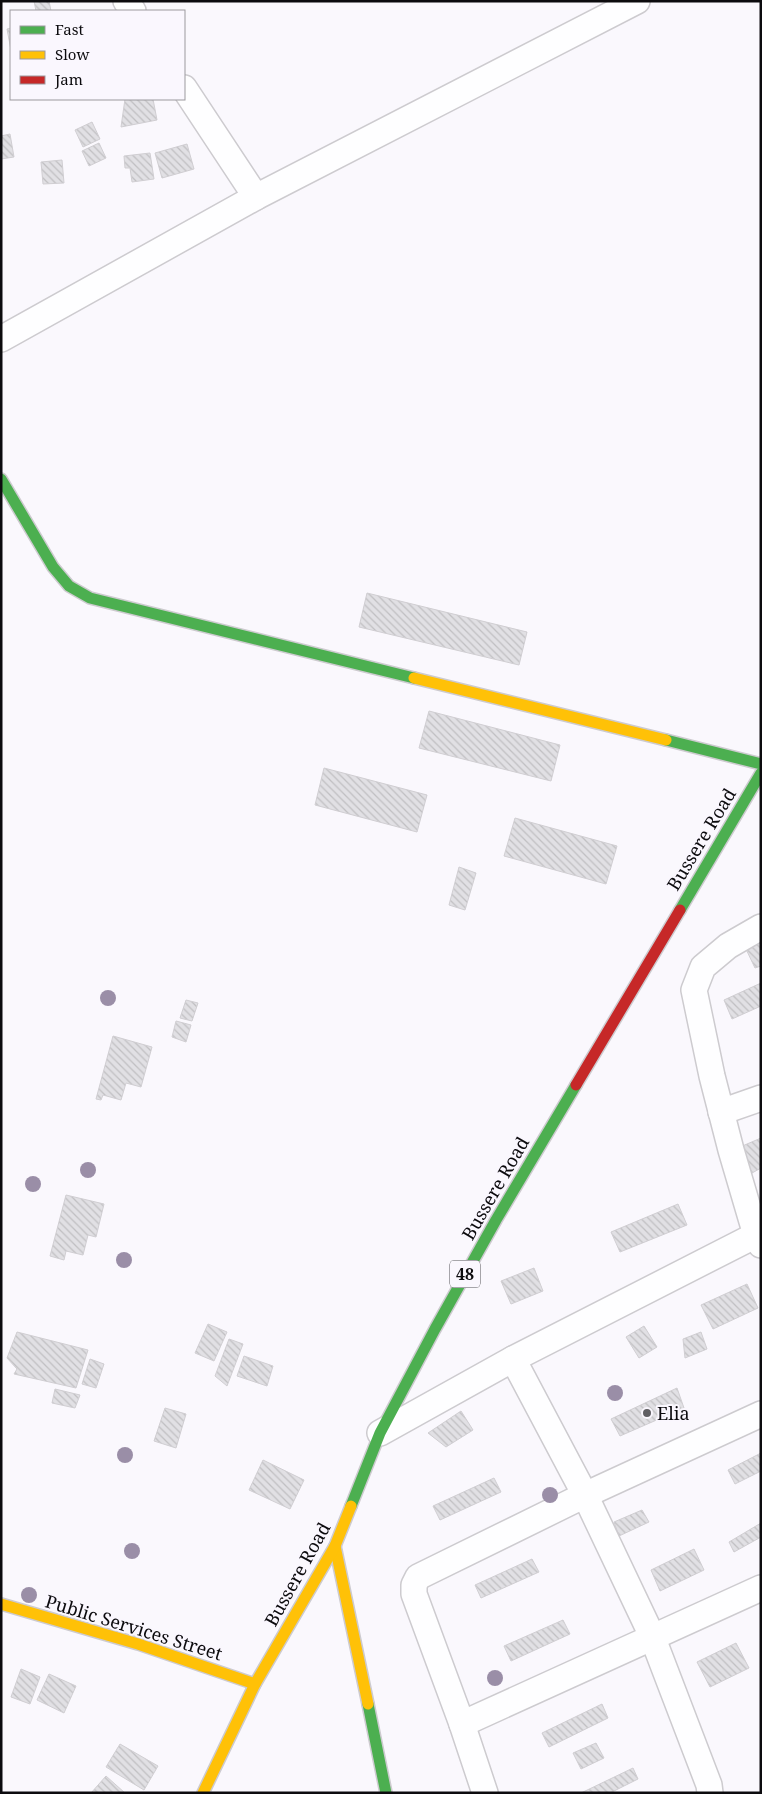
<svg xmlns="http://www.w3.org/2000/svg" width="762" height="1794" font-family="'Noto Serif',serif">
<style>
.building{fill:url(#building-back-hatch);stroke:#d0ced2}
.lines{fill:none;stroke-linecap:round;stroke-linejoin:round}
.street-casing{stroke:#cdcbcf;stroke-width:28}
.fast-casing{stroke:#cdcbcf;stroke-width:14}
.slow-casing{stroke:#cdcbcf;stroke-width:14}
.jam-casing{stroke:#cdcbcf;stroke-width:14}
.street{stroke:#fefeff;stroke-width:25}
.fast{stroke:#4caf50;stroke-width:11}
.slow{stroke:#ffc107;stroke-width:11}
.jam{stroke:#c62828;stroke-width:11}
.tree{fill:#9a8ea7}
.poi-dot{fill:#5f5e62;stroke:#faf7fe;stroke-width:2}
.labels{text-anchor:middle;dominant-baseline:central;stroke-width:4;stroke-linejoin:round;paint-order:stroke}
.shield{fill:#faf7fe;stroke:#535256;stroke-width:1}
.shield-label{font-size:16px;font-weight:bold;fill:#0c0b0e}
.street-label{font-size:18px;fill:#0c0b0e;stroke:#faf7fe}
.poi-label{font-size:18px;fill:#0c0b0e;stroke:#faf7fe;text-anchor:start}
</style>
<defs>
<pattern id="building-back-hatch" width="6" height="6" patternUnits="userSpaceOnUse" patternTransform="scale(1.25)"><rect width="6" height="6" fill="#e1e0e4"/><path d="M-1 5l2 2M0 0l6 6M5-1l2 2" fill="none" stroke="#c0bfc2"/></pattern>
</defs>
<rect width="100%" height="100%" fill="#faf8fd"/>
<g class="building">
<path d="M34 1H49L51 11H36Z"/>
<path d="M11 28V50L7 29Z"/>
<path d="M125 99H153L157 120 121 127Z"/>
<path d="M92 122 100 139 83 147 75 130Z"/>
<path d="M10 134 14 157 1 159V136Z"/>
<path d="M99 143 106 158 89 166 82 151Z"/>
<path d="M187 144 194 169 162 178 155 153Z"/>
<path d="M150 153 154 179 132 182 130 168H125L124 156Z"/>
<path d="M62 160 64 183 43 184 41 162Z"/>
<path d="M367 593 527 632 519 665 359 627Z"/>
<path d="M429 711 560 745 551 781 419 748Z"/>
<path d="M324 768 427 795 417 832 315 805Z"/>
<path d="M515 818 617 846 606 884 504 856Z"/>
<path d="M459 867 476 873 465 910 449 905Z"/>
<path d="M761 941V966L755 968 745 947Z"/>
<path d="M761 983V1006L732 1019 724 1000Z"/>
<path d="M186 1000 198 1003 192 1021 180 1018Z"/>
<path d="M176 1021 191 1025 186 1042 172 1037Z"/>
<path d="M113 1036 152 1047 141 1087 126 1083 121 1100 103 1095 101 1100 96 1099Z"/>
<path d="M761 1138V1168L752 1173 740 1147Z"/>
<path d="M66 1195 104 1204 96 1237 88 1235 83 1255 66 1251 64 1260 50 1256Z"/>
<path d="M678 1204 687 1225 620 1252 611 1232Z"/>
<path d="M534 1268 543 1291 511 1304 501 1281Z"/>
<path d="M747 1284 758 1308 713 1329 701 1305Z"/>
<path d="M208 1324 227 1332 214 1361 195 1353Z"/>
<path d="M644 1326 657 1347 639 1358 626 1337Z"/>
<path d="M17 1332 88 1350 76 1388 14 1374 17 1369 7 1358Z"/>
<path d="M701 1332 707 1349 685 1358 683 1339Z"/>
<path d="M229 1339 243 1344 227 1386 215 1376Z"/>
<path d="M244 1356 273 1366 267 1386 237 1376Z"/>
<path d="M90 1359 104 1364 96 1388 82 1384Z"/>
<path d="M677 1388 684 1408 620 1436 611 1419Z"/>
<path d="M55 1389 80 1395 75 1408 52 1403Z"/>
<path d="M165 1408 186 1414 176 1448 154 1441Z"/>
<path d="M461 1411 473 1430 446 1447 428 1433Z"/>
<path d="M761 1453V1471L735 1484 728 1470Z"/>
<path d="M263 1460 304 1480 290 1509 249 1490Z"/>
<path d="M494 1478 501 1492 440 1520 433 1506Z"/>
<path d="M642 1510 649 1522 619 1536 614 1522Z"/>
<path d="M761 1523V1537L734 1552 729 1542Z"/>
<path d="M694 1549 704 1570 660 1591 651 1570Z"/>
<path d="M532 1559 539 1572 481 1598 475 1585Z"/>
<path d="M563 1620 570 1634 511 1661 504 1646Z"/>
<path d="M736 1643 749 1668 710 1687 697 1662Z"/>
<path d="M21 1669 40 1677 30 1704 11 1697Z"/>
<path d="M49 1674 76 1686 64 1713 37 1700Z"/>
<path d="M602 1704 608 1718 549 1747 542 1733Z"/>
<path d="M596 1743 604 1758 581 1769 573 1753Z"/>
<path d="M120 1744 158 1766 144 1790 106 1767Z"/>
<path d="M633 1768 638 1779 610 1793H581Z"/>
<path d="M106 1776 125 1793H91Z"/>
</g>
<g class="lines">
<defs>
<g id="street">
<path d="M126 1 133 11"/>
<path d="M184 88 256 197"/>
<path d="M1 339 256 197 637 1"/>
<path d="M761 927 728 946 703 967 694 990 712 1076 731 1150 756 1235 761 1245"/>
<path d="M721 1112 761 1098"/>
<path d="M513 1359 585 1495 652 1636 709 1785 710 1793"/>
<path d="M380 1433 513 1359 756 1235"/>
<path d="M462 1724 761 1588"/>
<path d="M485 1793 462 1724 414 1594V1585L418 1577 585 1495 761 1414"/>
</g>
<g id="fast">
<path d="M1 479 53 567 69 586 90 598 414 678"/>
<path d="M666 740 761 764"/>
<path d="M680 910 761 773"/>
<path d="M351 1506 380 1433 435 1329 496 1220 576 1085"/>
<path d="M368 1704 386 1793"/>
</g>
<g id="slow">
<path d="M414 678 666 740"/>
<path d="M335 1546 368 1704"/>
<path d="M1 1604 138 1644 255 1684"/>
<path d="M203 1793 255 1684 335 1546 351 1506"/>
</g>
<path id="jam" d="M576 1085 680 910"/>
</defs>
<use href="#street" class="street-casing"/>
<use href="#fast" class="fast-casing"/>
<use href="#slow" class="slow-casing"/>
<use href="#jam" class="jam-casing"/>
<use href="#street" class="street"/>
<use href="#fast" class="fast"/>
<use href="#slow" class="slow"/>
<use href="#jam" class="jam"/>
</g>
<g class="tree">
<circle cx="108" cy="998" r="8"/>
<circle cx="88" cy="1170" r="8"/>
<circle cx="33" cy="1184" r="8"/>
<circle cx="124" cy="1260" r="8"/>
<circle cx="615" cy="1393" r="8"/>
<circle cx="125" cy="1455" r="8"/>
<circle cx="550" cy="1495" r="8"/>
<circle cx="132" cy="1551" r="8"/>
<circle cx="29" cy="1595" r="8"/>
<circle cx="495" cy="1678" r="8"/>
</g>
<circle class="poi-dot" cx="647" cy="1413" r="5"/>
<g class="labels">
<rect class="shield" x="450" y="1260.5" width="30" height="27" rx="4"/>
<g class="shield-label">
<text x="465" y="1274">48</text>
</g>
<g class="street-label">
<text transform="translate(701 839) rotate(-59)">Bussere Road</text>
<text transform="translate(495 1188) rotate(-60)">Bussere Road</text>
<text transform="translate(297 1574) rotate(-61)">Bussere Road</text>
<text transform="translate(134 1627) rotate(17)">Public Services Street</text>
</g>
<g class="poi-label">
<text x="657" y="1413">Elia</text>
</g>
</g>
<rect width="762" height="1794" fill="none" stroke="#0c0b0e" stroke-width="5"/>
<rect x="10" y="10" width="175" height="90" fill="#faf7fe" stroke="#9b999e"/>
<rect x="20" y="26" width="25" height="8" fill="#4caf50" stroke="#9b999e"/>
<text x="55" y="35" font-size="15" fill="#0c0b0e">Fast</text>
<rect x="20" y="51" width="25" height="8" fill="#ffc107" stroke="#9b999e"/>
<text x="55" y="60" font-size="15" fill="#0c0b0e">Slow</text>
<rect x="20" y="76" width="25" height="8" fill="#c62828" stroke="#9b999e"/>
<text x="55" y="85" font-size="15" fill="#0c0b0e">Jam</text>
</svg>
